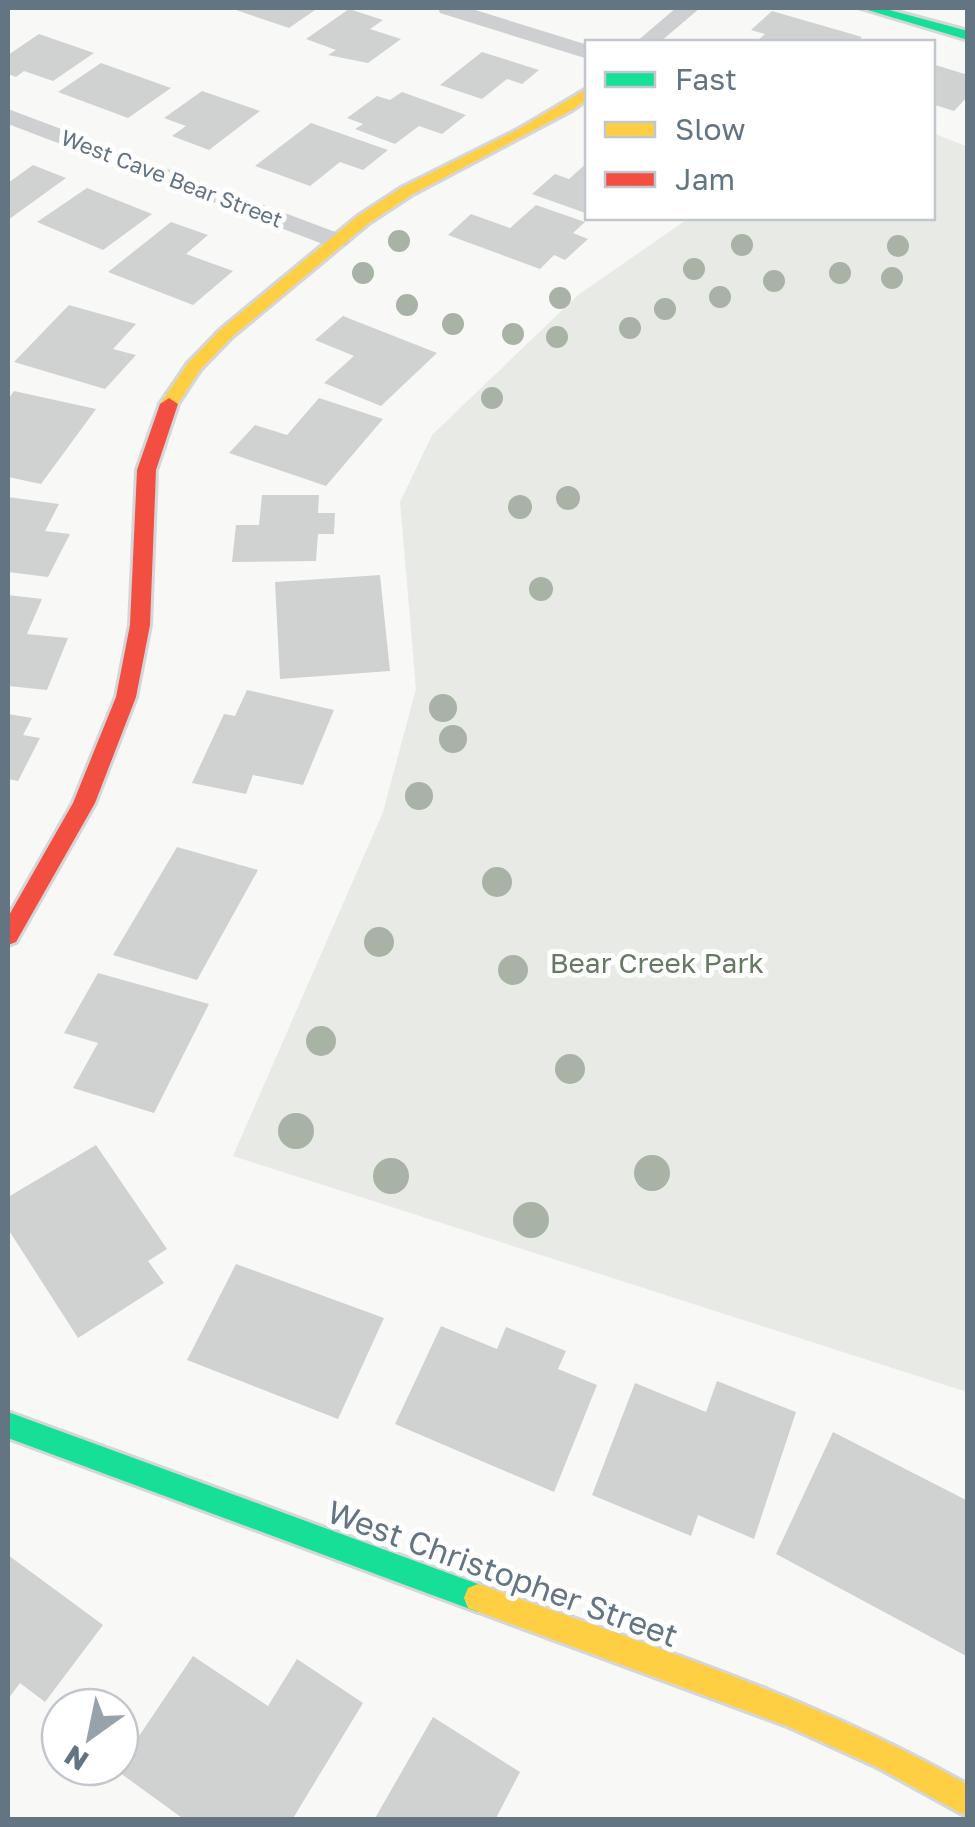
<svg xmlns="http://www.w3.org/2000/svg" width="975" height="1827" font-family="'Golos Text',sans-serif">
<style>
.green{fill:#e8ebe5}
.building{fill:#d0d2d2}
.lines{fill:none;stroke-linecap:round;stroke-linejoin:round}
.fast-casing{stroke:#d5d6d7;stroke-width:6}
.slow-casing{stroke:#d5d6d7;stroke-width:6}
.jam-casing{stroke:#d5d6d7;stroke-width:6}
.street{fill:#cecfd0;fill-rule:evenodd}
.fast{fill:#16e098;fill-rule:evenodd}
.slow{fill:#ffcf43;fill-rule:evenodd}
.jam{fill:#f24e42;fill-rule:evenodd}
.tree{fill:#a8b2a5}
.labels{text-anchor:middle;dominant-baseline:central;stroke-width:10;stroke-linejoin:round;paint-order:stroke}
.far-street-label{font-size:22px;fill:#637482;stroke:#fff}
.park-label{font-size:28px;fill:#667962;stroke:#fff}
.near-street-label{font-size:32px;fill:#637482;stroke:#fff}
</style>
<rect width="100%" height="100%" fill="#f8f8f7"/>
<path class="green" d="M933 133 968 147 967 1392 233 1156 383 812 416 689 400 502 432 435 578 295 689 218H932Z"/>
<g class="building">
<path d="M230 8H318L289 28Z"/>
<path d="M349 9 383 20 370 29 401 39 368 63 328 55 336 50 306 39Z"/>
<path d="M772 11 862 37 857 42H756L765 34 751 30Z"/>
<path d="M39 34 94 53 53 81 24 71 16 77 8 74V55Z"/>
<path d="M482 52 539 70 522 84 507 79 482 99 440 85Z"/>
<path d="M101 63 171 88 128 118 58 92Z"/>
<path d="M932 64 968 75V96L954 111 932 104Z"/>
<path d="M202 91 260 111 209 150 172 136 186 126 164 118Z"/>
<path d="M402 92 466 115 442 134 419 126 395 144 355 129 363 124 347 118 377 96 390 100Z"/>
<path d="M311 123 388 150 363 170 340 162 310 186 255 166Z"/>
<path d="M588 162V214L532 194 555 174 569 179Z"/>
<path d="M33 165 66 178 8 220V183Z"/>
<path d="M87 188 152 214 103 250 37 222Z"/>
<path d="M536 205 585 222 573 233 588 239 565 260 554 255 540 269 448 235 471 214 510 228Z"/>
<path d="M171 222 208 235 186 254 233 271 193 305 108 272Z"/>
<path d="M69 305 136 324 113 349 136 355 105 389 14 362Z"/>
<path d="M343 316 437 353 381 406 324 383 354 356 315 340Z"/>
<path d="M14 391 96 409 41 484 8 477V399Z"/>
<path d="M319 398 383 419 326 486 229 453 255 425 287 435Z"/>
<path d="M262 495H319L318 513H335L334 534H318L316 561 232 562 236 525H259Z"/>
<path d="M8 497 59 504 45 531 70 534 48 577 8 572Z"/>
<path d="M380 575 390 671 280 679 275 582Z"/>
<path d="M8 595 42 599 27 634 68 638 47 690 8 686Z"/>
<path d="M247 690 334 710 303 785 253 775 246 794 192 783 224 714 235 716Z"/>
<path d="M8 714 32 718 23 735 40 738 18 781 8 779Z"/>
<path d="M177 847 258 870 197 980 113 955Z"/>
<path d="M98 973 209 1004 154 1113 73 1088 98 1043 64 1033Z"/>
<path d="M96 1145 167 1249 148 1261 164 1283 78 1338 8 1229V1197Z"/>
<path d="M236 1264 384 1318 338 1419 187 1360Z"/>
<path d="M441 1326 497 1349 506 1327 566 1351 558 1369 597 1385 554 1492 395 1424Z"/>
<path d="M717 1381 796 1412 754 1539 698 1515 691 1536 592 1495 635 1383 706 1412Z"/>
<path d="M833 1432 968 1501V1657L776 1554Z"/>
<path d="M8 1555 103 1625 45 1702 20 1683 8 1699Z"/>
<path d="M193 1656 268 1706 297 1659 363 1703 292 1820H185L116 1770Z"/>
<path d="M433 1717 520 1772 495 1820H374Z"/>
</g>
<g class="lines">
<defs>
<g id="fast">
<path d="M861 8H882L968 31V40Z"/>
<path d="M8 1412 478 1584 488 1588 492 1598 488 1608 478 1612 8 1438Z"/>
</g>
<g id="slow">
<path d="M588 88V99L572 110 413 194 369 223 232 337 200 370 175 408H163L160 404 188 363 220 330 358 216 401 188 517 130Z"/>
<path d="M478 1584C644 1644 814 1697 968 1785V1817L877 1767 787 1726 468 1608 464 1598 468 1588Z"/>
</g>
<path id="jam" d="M169 398 178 404 156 470 150 625 136 697 95 803 16 942 8 945V917L73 803 116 697 130 625 137 470 160 404Z"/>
</defs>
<use href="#fast" class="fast-casing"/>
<use href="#slow" class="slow-casing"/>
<use href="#jam" class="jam-casing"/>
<g class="street">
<path d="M438 8H469L588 45V59L440 13Z"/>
<path d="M676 8H700L660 42H636Z"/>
<path d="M8 109 346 236 350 241 346 246H328L8 124Z"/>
</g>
<use href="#fast" class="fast"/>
<use href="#slow" class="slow"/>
<use href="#jam" class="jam"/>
</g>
<g class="tree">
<circle cx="399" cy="241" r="11"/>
<circle cx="742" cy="245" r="11"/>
<circle cx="898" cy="246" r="11"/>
<circle cx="694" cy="269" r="11"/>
<circle cx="363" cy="273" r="11"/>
<circle cx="840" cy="273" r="11"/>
<circle cx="892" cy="278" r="11"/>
<circle cx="774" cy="281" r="11"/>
<circle cx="720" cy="297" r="11"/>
<circle cx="560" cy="298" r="11"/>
<circle cx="407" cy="305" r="11"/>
<circle cx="665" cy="309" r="11"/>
<circle cx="453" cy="324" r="11"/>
<circle cx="630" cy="328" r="11"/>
<circle cx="513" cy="334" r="11"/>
<circle cx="557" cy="337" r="11"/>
<circle cx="492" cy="398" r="11"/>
<circle cx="568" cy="498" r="12"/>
<circle cx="520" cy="507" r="12"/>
<circle cx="541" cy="589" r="12"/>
<circle cx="443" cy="708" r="14"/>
<circle cx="453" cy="739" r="14"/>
<circle cx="419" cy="796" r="14"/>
<circle cx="497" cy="882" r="15"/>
<circle cx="379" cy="942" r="15"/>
<circle cx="513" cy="970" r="15"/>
<circle cx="321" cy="1041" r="15"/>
<circle cx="570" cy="1069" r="15"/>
<circle cx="296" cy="1131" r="18"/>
<circle cx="652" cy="1173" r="18"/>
<circle cx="391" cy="1176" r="18"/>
<circle cx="531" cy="1220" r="18"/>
</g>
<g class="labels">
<g class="far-street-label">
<text transform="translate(172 178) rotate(21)">West Cave Bear Street</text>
</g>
<g class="park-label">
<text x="657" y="962">Bear Creek Park</text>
</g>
<g class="near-street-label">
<text transform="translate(503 1573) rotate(20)">West Christopher Street</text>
</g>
</g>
<rect width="975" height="1827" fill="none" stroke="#637482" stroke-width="20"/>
<rect x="585" y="40" width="350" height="180" fill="#ffffff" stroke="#c1c7cd" stroke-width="2.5"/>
<rect x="605" y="72" width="50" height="15" fill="#16e098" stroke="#c1c7cd" stroke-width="2.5"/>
<text x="675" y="90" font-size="30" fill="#637482">Fast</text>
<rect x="605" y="122" width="50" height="15" fill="#ffcf43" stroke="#c1c7cd" stroke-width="2.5"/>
<text x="675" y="140" font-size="30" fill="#637482">Slow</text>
<rect x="605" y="172" width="50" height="15" fill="#f24e42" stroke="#c1c7cd" stroke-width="2.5"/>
<text x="675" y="190" font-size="30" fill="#637482">Jam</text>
<g transform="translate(90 1737) rotate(213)"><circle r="48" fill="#ffffff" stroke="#c1c7cd" stroke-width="2.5"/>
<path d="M0-8L18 38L0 25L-18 38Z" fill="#97a2ab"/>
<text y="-15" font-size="28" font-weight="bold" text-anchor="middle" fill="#637482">N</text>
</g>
</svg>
